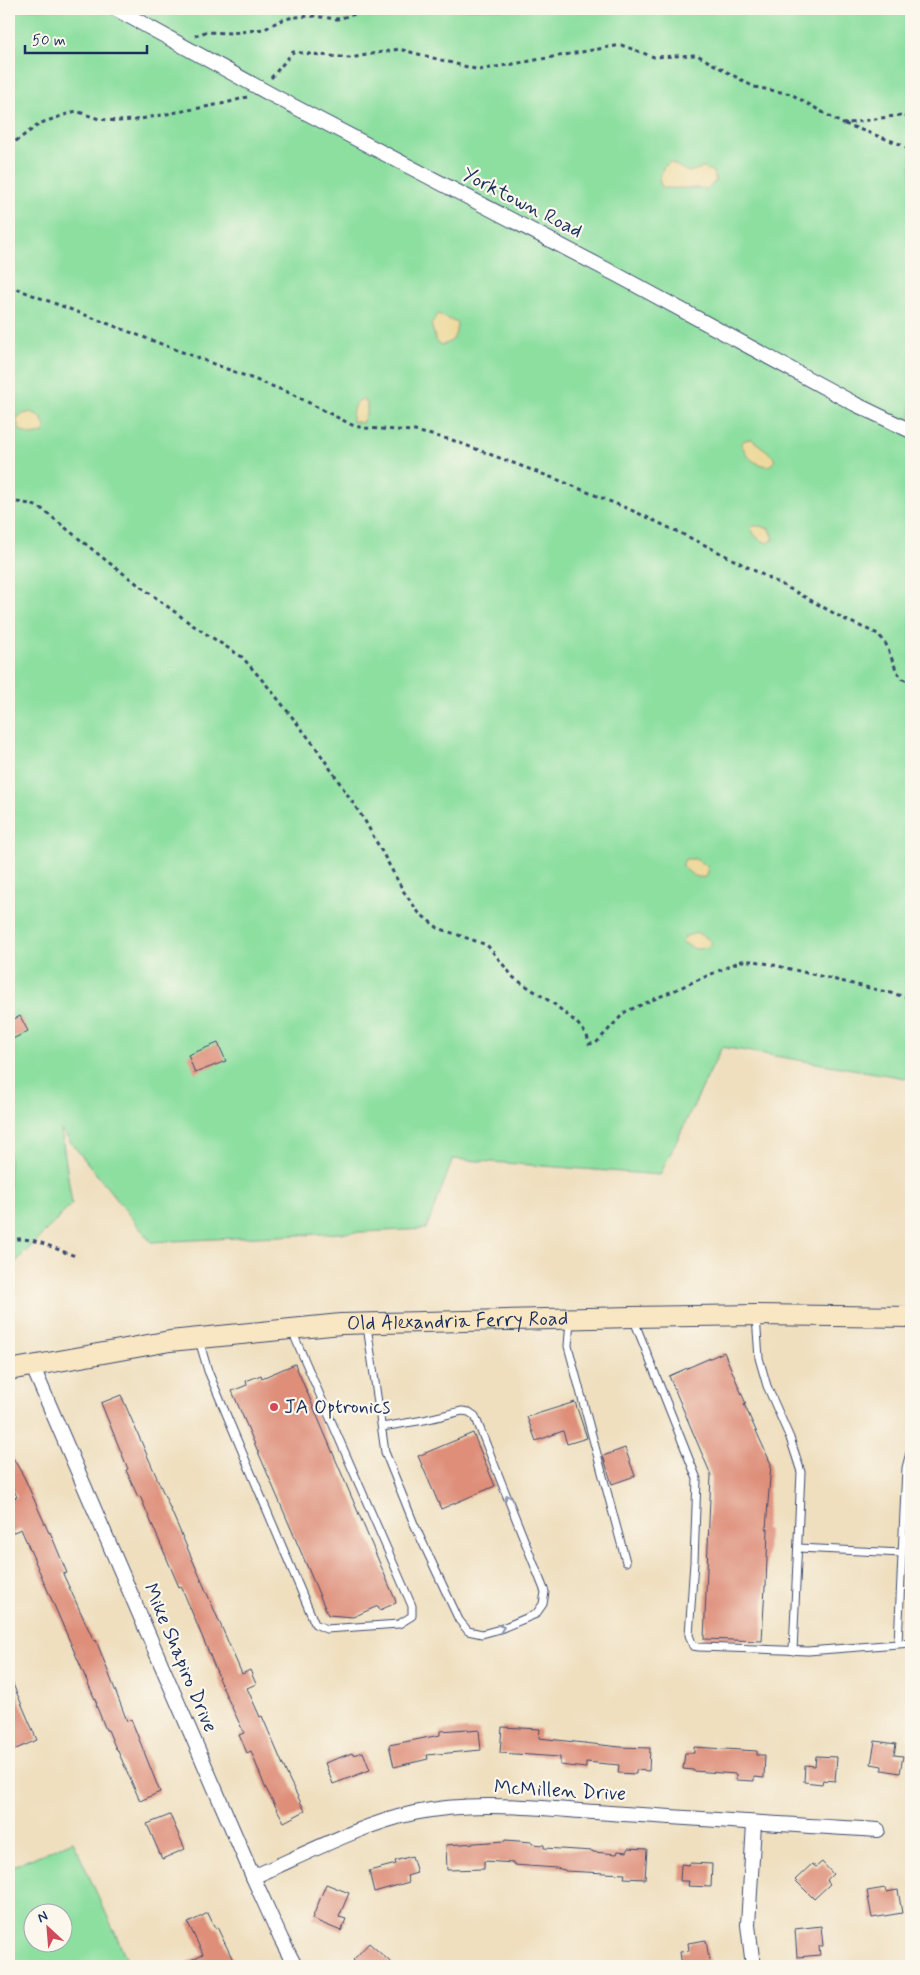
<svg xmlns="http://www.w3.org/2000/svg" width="920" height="1975" font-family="Mynerve,sans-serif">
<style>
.green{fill:#8ddfa0;stroke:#54877f;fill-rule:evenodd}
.sand{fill:#eeda9e;stroke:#84847e}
.building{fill:#de8e79}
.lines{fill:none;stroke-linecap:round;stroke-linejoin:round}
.service-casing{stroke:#3b496d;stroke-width:9}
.minor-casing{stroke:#3b496d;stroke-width:16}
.secondary-casing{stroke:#3b496d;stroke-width:22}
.path{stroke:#3b496d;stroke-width:3;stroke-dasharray:4 4;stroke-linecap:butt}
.service{stroke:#fff;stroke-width:7}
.minor{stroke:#fff;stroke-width:14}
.secondary{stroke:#f9e7c3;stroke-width:20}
.oneway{stroke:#8d97ae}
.poi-dot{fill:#d1495b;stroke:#fbf7ec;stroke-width:2}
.labels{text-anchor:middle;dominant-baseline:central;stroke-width:4.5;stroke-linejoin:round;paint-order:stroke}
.street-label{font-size:20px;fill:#1b2f5e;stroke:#fbf7ec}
.poi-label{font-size:20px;fill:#1b2f5e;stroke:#fbf7ec;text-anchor:start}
</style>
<rect width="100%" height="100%" fill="#fbf7ec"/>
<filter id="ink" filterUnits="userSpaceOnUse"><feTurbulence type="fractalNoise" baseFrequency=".02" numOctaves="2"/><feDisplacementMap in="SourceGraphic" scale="10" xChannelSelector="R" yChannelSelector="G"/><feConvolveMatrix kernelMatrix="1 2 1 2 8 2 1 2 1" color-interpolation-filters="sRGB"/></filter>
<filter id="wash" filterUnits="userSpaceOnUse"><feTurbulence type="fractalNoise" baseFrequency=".0096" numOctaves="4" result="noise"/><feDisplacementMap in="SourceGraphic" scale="20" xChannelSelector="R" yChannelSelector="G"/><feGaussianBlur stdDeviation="1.12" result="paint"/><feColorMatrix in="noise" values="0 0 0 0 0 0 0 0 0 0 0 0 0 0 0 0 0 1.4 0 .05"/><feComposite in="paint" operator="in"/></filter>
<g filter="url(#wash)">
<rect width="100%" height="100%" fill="#efdfbf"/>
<g class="green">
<path d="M9 9H911V1079L722 1047 660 1175 453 1159 426 1229 151 1242 61 1130 72 1204 9 1269Z"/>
<path d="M73 1841 130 1966H9V1868ZM32 1912H62V1942H32Z"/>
</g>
<g class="sand">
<path d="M670 162 688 172 703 168 712 171 716 180 708 189C693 187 679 189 663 188L659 181 663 168Z"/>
<path d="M438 314 457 323C456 337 454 342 441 345L436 341 431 324Z"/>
<path d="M362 399 367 403V412L362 423 352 421C352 411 353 403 362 399Z"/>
<path d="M31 412 41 417 45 427 44 433 31 435 21 431 16 420 20 415Z"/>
<path d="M752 439C760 447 769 450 775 460L770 466C754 465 747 458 741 443L745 440Z"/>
<path d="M751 526H760L770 529 774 539 767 543C758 539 753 536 751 526Z"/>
<path d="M685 859H695L707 866 708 872 706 877C695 879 690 873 682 866Z"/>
<path d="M697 933 709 939 712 944C699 952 693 950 682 941L686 936Z"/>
</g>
<g id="blocks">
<g class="building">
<path d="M20 1016 28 1031 9 1041V1022Z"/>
<path d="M218 1043 226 1061 195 1073 188 1055Z"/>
<path d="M724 1352 746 1404H744L771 1464 766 1529H768L766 1586H765L762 1641 704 1639 711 1475 669 1376Z"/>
<path d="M295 1364 395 1599 396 1603 380 1610 378 1606 353 1617 328 1615 232 1391 247 1385 246 1381 261 1375 262 1378Z"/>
<path d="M121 1395 242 1674 250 1670 256 1684 247 1688 260 1717 262 1716 289 1779 305 1811 284 1822 265 1787 251 1751 247 1753 239 1735 244 1733 218 1678 219 1677 181 1586 179 1587 140 1496 138 1497 126 1470 128 1469 101 1403Z"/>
<path d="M575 1402 587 1438 567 1444 563 1431 536 1441 527 1417Z"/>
<path d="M473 1433 495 1486 441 1509 418 1456Z"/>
<path d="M625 1448 635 1476 612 1484 603 1456Z"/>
<path d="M9 1451 24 1477 49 1533 50 1532 67 1573 63 1574 94 1641 96 1640 127 1721 131 1719 160 1792 140 1801 117 1749H116L108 1730H106L96 1705 97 1704 21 1529 9 1534V1500L17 1497 9 1479Z"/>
<path d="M9 1675 37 1740 9 1752Z"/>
<path d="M502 1727 540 1729 539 1738 620 1747 650 1748 649 1771 636 1770V1774L618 1773 619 1765 586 1762V1768L560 1765V1757L500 1753Z"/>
<path d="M468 1729V1731L479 1730 481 1750 427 1755 428 1759 394 1767 389 1745 440 1735V1731Z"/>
<path d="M875 1741 896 1744 894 1755 903 1756 900 1773 882 1770V1766L871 1764Z"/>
<path d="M694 1747 757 1751V1755H765L764 1778 754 1777V1781L736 1780V1774L693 1771V1770L683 1769 685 1753H694Z"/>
<path d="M363 1752 370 1770 333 1784 325 1763 352 1753 353 1755Z"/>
<path d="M816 1756 837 1757 835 1781 823 1780 822 1784 804 1782 805 1765 815 1766Z"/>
<path d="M170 1815 185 1849 162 1859 147 1824Z"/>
<path d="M505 1840 532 1842V1844L544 1845V1848L593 1851V1852L617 1854 618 1851 627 1852 628 1848 647 1849 645 1879 624 1878 625 1874 565 1871V1870L556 1868 514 1865V1863L484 1861V1869L447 1870 446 1845 505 1841Z"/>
<path d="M412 1856 417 1873 407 1876 409 1882 374 1892 369 1871 396 1864 395 1861Z"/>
<path d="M822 1862 833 1874 827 1880 830 1884 814 1899 795 1880 812 1864 816 1867Z"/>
<path d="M690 1863 712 1864 711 1887 688 1886 689 1881H680L681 1864 689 1865Z"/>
<path d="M326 1884 349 1893 339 1917 346 1919 341 1931 312 1919Z"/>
<path d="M885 1888 886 1892 898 1890 902 1913 872 1918 867 1891Z"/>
<path d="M208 1913 215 1928 217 1927 233 1960 220 1966H179L203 1954 188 1923Z"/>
<path d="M821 1926 823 1946H819L820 1955 797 1957 795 1929Z"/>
<path d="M706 1940 710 1966H682L680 1952 689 1951 688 1943Z"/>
<path d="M369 1943 395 1966H360L353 1960Z"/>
</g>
</g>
</g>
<g filter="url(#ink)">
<use href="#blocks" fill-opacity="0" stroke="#3b496d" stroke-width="1"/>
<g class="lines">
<defs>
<g id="service">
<path d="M756 1317 759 1358 767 1386 790 1438 801 1472 793 1651"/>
<path d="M633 1318 697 1479 694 1562 689 1635 693 1646 699 1647 808 1651 911 1643"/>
<path d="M570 1320 568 1346 626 1562"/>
<path d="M367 1326 385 1452 414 1524 459 1620 468 1631 482 1634 500 1629 536 1614 543 1604 545 1592 475 1416 469 1412 462 1411 424 1420 382 1427"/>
<path d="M199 1340 208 1371 315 1624 326 1629 399 1624 412 1616V1606L292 1331"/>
<path d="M798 1548 902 1553"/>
<path d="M898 1643 906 1468 911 1449"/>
</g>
<g id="minor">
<path d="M116 9 272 95 619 276 855 404 911 431"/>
<path d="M32 1365 253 1877 281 1939 295 1966"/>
<path d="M253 1877C303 1855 362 1824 414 1813 473 1800 536 1808 595 1812 690 1818 784 1825 878 1830"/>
<path d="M753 1966 748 1925 754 1824"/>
</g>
<g id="secondary">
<path id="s1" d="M9 1370 170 1341 341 1324 632 1317 756 1315 911 1317"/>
</g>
</defs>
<use href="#service" class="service-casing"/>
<use href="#minor" class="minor-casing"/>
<use href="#secondary" class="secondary-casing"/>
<g class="path">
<path d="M434 9 449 10 475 9"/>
<path d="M195 36 205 32 231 33 265 29 279 21 293 17 314 16 337 19 371 10 399 9"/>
<path d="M271 78 293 52 350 58 399 49 479 70 621 45 654 57 697 55 754 87 791 94 843 124 901 115 911 116"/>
<path d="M845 124 900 144 911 151"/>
<path d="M9 146 41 123 76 111 99 119 116 121 135 120 226 103 247 97"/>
<path d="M9 286 290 393 352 425 363 428 415 431 452 440 561 481 638 513 699 542 794 591 846 620 878 634 885 642 897 672 903 679 911 682"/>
<path d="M9 501 31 504 42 509 108 562 191 624 242 657 270 689 315 746 365 821 404 892 419 913 438 928 487 945 514 978 554 1004 577 1023 587 1035 589 1044 596 1043 625 1012 741 961H755L778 966 911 998"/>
<path d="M9 1240C35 1235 52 1249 76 1256"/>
</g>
<use href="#service" class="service"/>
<use href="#minor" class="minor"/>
<use href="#secondary" class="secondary"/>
</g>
<defs><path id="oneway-chevron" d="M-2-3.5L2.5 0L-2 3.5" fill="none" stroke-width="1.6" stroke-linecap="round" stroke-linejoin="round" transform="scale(1.25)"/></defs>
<g class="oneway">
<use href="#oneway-chevron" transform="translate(508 1498) rotate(-112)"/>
<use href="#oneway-chevron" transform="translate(501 1628) rotate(-20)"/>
</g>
</g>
<circle class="poi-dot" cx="274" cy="1407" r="5"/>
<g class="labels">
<g class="street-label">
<text transform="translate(522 203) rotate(27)">Yorktown Road</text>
<text stroke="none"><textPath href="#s1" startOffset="452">Old Alexandria Ferry Road</textPath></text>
<text transform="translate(180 1658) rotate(67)">Mike Shapiro Drive</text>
<text transform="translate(560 1791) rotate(3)">McMillen Drive</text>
</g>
<g class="poi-label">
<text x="284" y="1407">JA Optronics</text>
</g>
</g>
<rect width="920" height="1975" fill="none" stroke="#fbf7ec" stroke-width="30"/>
<g transform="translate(48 1928) rotate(334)"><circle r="24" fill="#fbf7ec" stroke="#a1a7b3"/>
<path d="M0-4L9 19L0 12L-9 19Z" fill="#d1495b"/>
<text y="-8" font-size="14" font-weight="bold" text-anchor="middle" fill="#1b2f5e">N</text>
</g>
<path d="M25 45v8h122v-8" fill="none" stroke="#1b2f5e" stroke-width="2.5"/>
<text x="32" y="45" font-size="15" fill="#1b2f5e" stroke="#fbf7ec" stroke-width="4" paint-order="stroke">50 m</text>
</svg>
